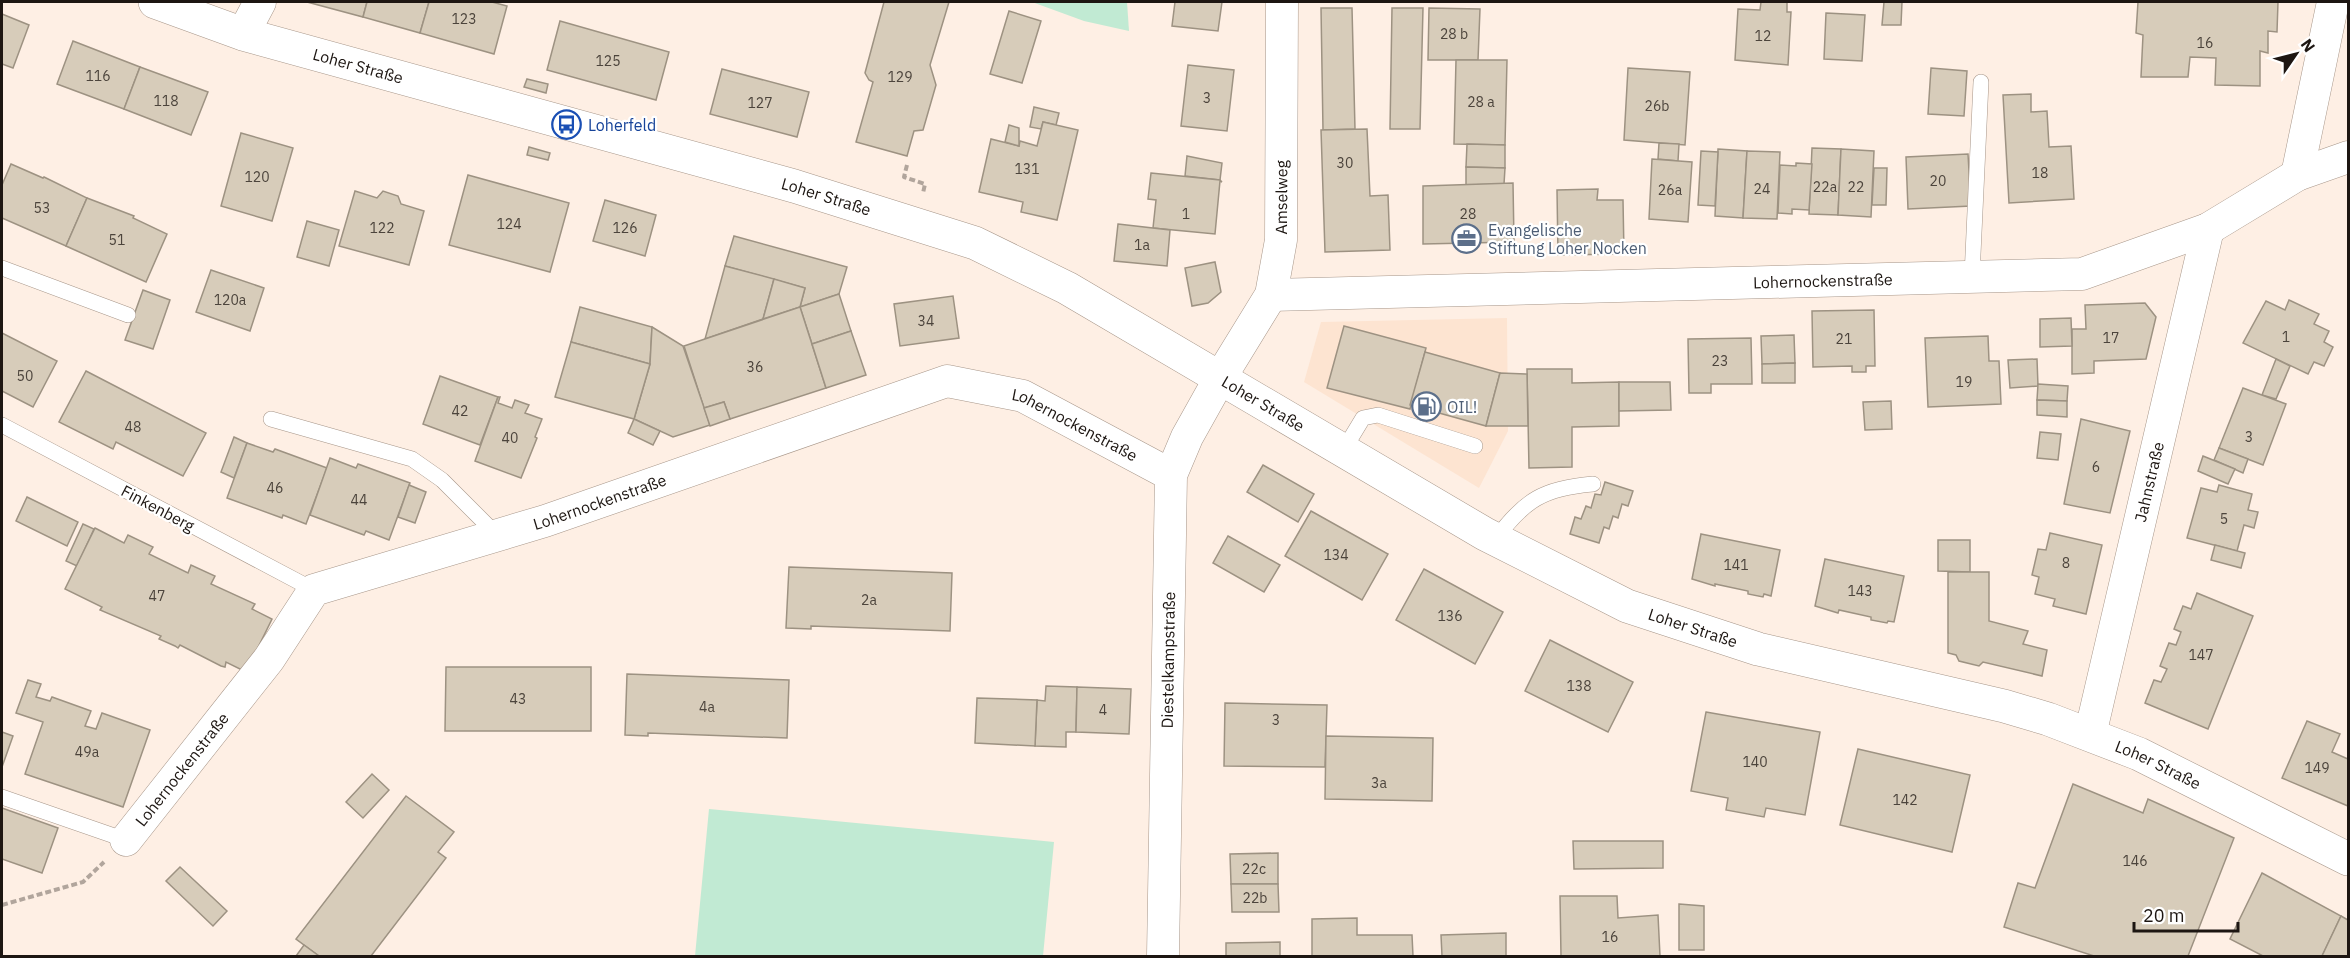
<svg xmlns="http://www.w3.org/2000/svg" width="2350" height="958" font-family="'IBM Plex Sans',sans-serif">
<style>
.built{fill:#fde4d1}
.green{fill:#c1ead3}
.building{fill:#d7ccba;stroke:#9d9282;stroke-width:1.5}
.lines{fill:none;stroke-linecap:round;stroke-linejoin:round}
.lane-casing{stroke:#a79689;stroke-width:16}
.street-casing{stroke:#a79689;stroke-width:33}
.secondary-casing{stroke:#a79689;stroke-width:34}
.path{stroke:#b1a59c;stroke-width:4;stroke-dasharray:6 3;stroke-linecap:butt}
.lane{stroke:#fff;stroke-width:15}
.street{stroke:#fff;stroke-width:32}
.secondary{stroke:#fff;stroke-width:33}
.labels{text-anchor:middle;dominant-baseline:central;stroke-width:4.5;stroke-linejoin:round;paint-order:stroke}
.number-label{font-size:14px;fill:#4c443c}
.street-label{font-size:16px;fill:#1d1612;stroke:#fff}
.transit-label{font-size:16px;fill:#164399;stroke:#fff;text-anchor:start}
.service-label{font-size:16px;fill:#4e5e75;stroke:#fff;text-anchor:start}
</style>
<rect width="100%" height="100%" fill="#feefe4"/>
<path class="built" d="M1507 318 1508 431 1479 488 1304 382 1321 322Z"/>
<g class="green">
<path d="M1032 2H1127L1129 31 1084 21Z"/>
<path d="M709 809 1054 842 1043 956H695Z"/>
</g>
<g class="building">
<path d="M307 2H367L363 17Z"/>
<path d="M367 2H429L420 33 363 17Z"/>
<path d="M429 2H492L507 6 494 54 420 33Z"/>
<path d="M884 2H949L930 65 936 85 923 130 914 131 907 156 856 142 873 82 869 80 865 73Z"/>
<path d="M1175 2H1222L1218 31 1172 26Z"/>
<path d="M1761 2H1787V12H1791L1788 65 1735 60 1738 9 1760 10Z"/>
<path d="M1884 2H1902L1901 25H1882Z"/>
<path d="M2138 2H2278L2277 32 2268 31V53L2260 51V86L2215 85 2216 58 2190 57 2188 77H2141L2143 35 2136 33Z"/>
<path d="M1321 8H1352L1355 129 1323 130Z"/>
<path d="M1392 8H1423L1420 129H1390Z"/>
<path d="M1429 8 1480 9 1478 60H1428Z"/>
<path d="M1009 11 1041 21 1022 83 990 74Z"/>
<path d="M1826 13 1865 15 1862 61 1824 59Z"/>
<path d="M2 14 29 25 13 68 2 64Z"/>
<path d="M560 21 669 52 656 100 547 70Z"/>
<path d="M73 41 140 67 124 109 57 84Z"/>
<path d="M1456 60H1507L1505 145 1454 144Z"/>
<path d="M1188 65 1234 70 1227 131 1181 126Z"/>
<path d="M140 67 208 92 191 135 124 109Z"/>
<path d="M1628 68 1690 72 1685 145 1624 140Z"/>
<path d="M1931 68 1967 71 1964 116 1928 114Z"/>
<path d="M722 69 809 92 797 137 710 114Z"/>
<path d="M527 79 548 84 546 93 524 87Z"/>
<path d="M2031 94V112L2047 111 2049 147 2071 146 2074 199 2009 203 2003 95Z"/>
<path d="M1034 107 1059 113 1056 125 1043 122 1041 129 1030 127Z"/>
<path d="M1043 122 1078 130 1057 220 1021 212 1023 202 979 192 991 139 1019 146 1020 141 1037 146Z"/>
<path d="M1009 125 1019 128V146L1005 142Z"/>
<path d="M1367 129 1370 196 1388 195 1390 250 1325 252 1321 130Z"/>
<path d="M241 133 293 148 272 221 221 206Z"/>
<path d="M1659 143 1679 144 1678 161 1658 159Z"/>
<path d="M1467 144 1505 145V168L1466 167Z"/>
<path d="M529 147 550 153 548 160 527 155Z"/>
<path d="M1812 148 1841 149 1838 215 1809 214Z"/>
<path d="M1718 149 1747 151 1743 218 1715 216Z"/>
<path d="M1841 149 1874 151 1871 217 1838 215Z"/>
<path d="M1701 151 1718 152 1715 206 1698 205Z"/>
<path d="M1747 151 1780 152 1777 219 1743 218Z"/>
<path d="M1968 154 1971 206 1908 209 1906 157Z"/>
<path d="M1187 156 1222 163 1220 180 1185 176Z"/>
<path d="M1652 159 1692 162 1688 222 1649 219Z"/>
<path d="M1796 163 1812 164 1809 210 1792 209V214L1778 213 1780 165 1796 166Z"/>
<path d="M11 164 43 178 44 177 87 198 66 246 2 218V185Z"/>
<path d="M1466 167 1505 168 1504 184 1466 185Z"/>
<path d="M1874 168H1887L1886 205H1872Z"/>
<path d="M1151 173 1220 180 1222 182 1220 181 1215 234 1153 228 1156 200 1148 199Z"/>
<path d="M468 175 569 203 550 272 449 245Z"/>
<path d="M1513 183 1514 242 1423 244V186Z"/>
<path d="M1598 189 1597 200H1623L1624 254 1558 255 1557 190Z"/>
<path d="M355 191 377 198 383 191 398 196 401 204 424 211 409 265 339 246Z"/>
<path d="M87 198 134 216 133 218 167 234 146 282 66 246Z"/>
<path d="M605 200 656 215 645 256 593 241Z"/>
<path d="M307 221 339 230 329 266 297 257Z"/>
<path d="M1118 224 1170 230 1167 266 1114 261Z"/>
<path d="M734 236 847 267 839 294 800 307 805 288 725 266Z"/>
<path d="M1215 262 1221 292 1208 303 1192 306 1185 268Z"/>
<path d="M725 266 774 279 763 319 705 339Z"/>
<path d="M211 270 264 288 250 331 196 312Z"/>
<path d="M774 279 805 288 800 307 763 319Z"/>
<path d="M143 290 170 300 153 349 125 340Z"/>
<path d="M839 294 851 331 812 344 800 307Z"/>
<path d="M953 296 959 338 900 346 894 304Z"/>
<path d="M2289 300 2319 314 2314 324 2329 331 2324 342 2333 347 2324 366 2314 362 2308 374 2243 343 2266 301 2285 310Z"/>
<path d="M2145 303 2156 317 2146 359 2094 361V373L2072 374V329H2086L2085 305Z"/>
<path d="M580 307 652 327 650 364 571 342Z"/>
<path d="M800 307 826 388 730 419 724 402 704 408 684 346Z"/>
<path d="M1874 310 1875 366H1866V372H1852V366L1813 367 1812 311Z"/>
<path d="M2071 318 2072 346 2040 347V319Z"/>
<path d="M1344 326 1426 348 1410 409 1327 388Z"/>
<path d="M652 327 683 346 710 425 673 437 634 419 650 364Z"/>
<path d="M851 331 866 375 826 388 812 344Z"/>
<path d="M2 333 57 361 33 407 2 391Z"/>
<path d="M1794 335 1795 363 1762 364 1761 336Z"/>
<path d="M1988 336 1989 361H1999L2001 404 1928 407 1925 338Z"/>
<path d="M1751 338 1752 384H1711V393H1689L1688 339Z"/>
<path d="M571 342 650 364 634 419 555 397Z"/>
<path d="M1425 352 1500 373 1486 426 1410 405Z"/>
<path d="M2037 359 2038 386 2010 388 2008 360Z"/>
<path d="M2276 359 2290 366 2276 399 2262 395Z"/>
<path d="M1795 363V383H1762V364Z"/>
<path d="M1527 369H1572V383L1619 382V426L1572 427V467L1529 468Z"/>
<path d="M86 371 206 433 183 476 116 442 113 449 59 422Z"/>
<path d="M1500 373 1527 374 1528 426H1486Z"/>
<path d="M440 376 498 397 480 445 423 424Z"/>
<path d="M1619 382H1670L1671 410 1619 411Z"/>
<path d="M2038 384 2068 386 2067 401 2037 400Z"/>
<path d="M2243 388 2286 404 2263 465 2219 448Z"/>
<path d="M498 397H500L498 403 512 408 515 400 529 405 525 413 542 419 535 437 537 438 521 478 475 461Z"/>
<path d="M2037 400 2067 401V417L2037 415Z"/>
<path d="M1891 401 1892 429 1865 430 1863 402Z"/>
<path d="M724 402 730 419 710 426 704 408Z"/>
<path d="M634 419 660 431 653 445 628 433Z"/>
<path d="M2081 419 2130 431 2110 513 2064 504Z"/>
<path d="M2040 432 2061 434 2058 460 2037 458Z"/>
<path d="M234 437 247 443 234 478 221 472Z"/>
<path d="M247 443 273 452 275 449 327 468 306 524 283 515 282 518 227 498Z"/>
<path d="M2219 448 2248 459 2243 473 2214 460Z"/>
<path d="M2203 456 2235 469 2228 484 2198 471Z"/>
<path d="M330 458 356 468 358 464 410 483 389 540 366 531 364 535 310 515Z"/>
<path d="M1263 465 1314 494 1298 522 1247 492Z"/>
<path d="M1605 482 1633 491 1628 506 1622 504 1618 518 1613 516 1609 529 1604 527 1599 543 1570 534 1575 517 1581 519 1586 506 1591 508 1595 494 1601 495Z"/>
<path d="M409 485 426 492 415 523 398 517Z"/>
<path d="M2219 485 2252 494 2248 510 2258 512 2254 528 2244 525 2237 551 2187 538 2201 488 2217 492Z"/>
<path d="M27 497 78 522 67 546 16 521Z"/>
<path d="M1311 511 1388 554 1362 600 1285 556Z"/>
<path d="M83 524 94 529 77 566 66 561Z"/>
<path d="M95 528 124 543 128 535 153 547 149 554 188 573 191 565 215 576 211 584 255 604 252 609 272 619 246 672 226 662 225 667 221 666 180 645 178 648 175 646 159 639 161 636 100 610 102 607 65 589Z"/>
<path d="M2050 533 2102 545 2086 614 2053 606 2055 599 2035 594 2039 577 2032 575 2038 549 2046 550Z"/>
<path d="M1701 534 1780 550 1771 596 1764 594 1763 597 1748 594V591L1715 584V586L1692 579Z"/>
<path d="M1228 536 1280 565 1264 592 1213 563Z"/>
<path d="M1938 540H1970V572L1938 571Z"/>
<path d="M2215 545 2245 553 2241 568 2211 560Z"/>
<path d="M1825 559 1904 576 1894 622 1888 621 1887 623 1871 620V617L1839 610 1838 613 1815 606Z"/>
<path d="M789 567 952 573 950 631 811 626V629L786 628Z"/>
<path d="M1424 569 1503 612 1475 664 1396 620Z"/>
<path d="M1948 572H1989V621L2028 631 2023 644 2047 650 2042 676 1983 662 1979 666 1959 661 1956 655 1948 653Z"/>
<path d="M2197 593 2253 616 2208 729 2145 703 2154 680 2161 682 2167 669 2160 666 2169 643 2176 645 2181 632 2174 629 2183 606 2191 609Z"/>
<path d="M1550 640 1633 682 1608 732 1525 691Z"/>
<path d="M446 667H591V731H445Z"/>
<path d="M627 674 789 680 787 738 648 733V736L625 735Z"/>
<path d="M28 680 41 684 36 697 50 701 52 697 91 711 85 726 96 729 102 713 150 730 123 807 25 774 43 722 16 713Z"/>
<path d="M1046 686 1077 687 1076 732H1066V747L1035 746 1037 700 1045 701Z"/>
<path d="M1077 687 1131 689 1129 734 1076 732Z"/>
<path d="M977 698 1037 700 1035 746 975 743Z"/>
<path d="M1225 703 1327 705 1325 767 1224 766Z"/>
<path d="M1706 712 1820 732 1805 815 1766 808 1764 817 1726 810 1728 798 1691 791Z"/>
<path d="M2307 721 2340 734 2332 752 2348 759V806L2282 778Z"/>
<path d="M2 732 13 736 2 767Z"/>
<path d="M1326 736 1433 738 1432 801 1325 799Z"/>
<path d="M1858 749 1970 775 1952 852 1840 825Z"/>
<path d="M372 774 389 790 363 818 346 802Z"/>
<path d="M2073 784 2143 813 2148 799 2234 838 2188 956H2094L2004 927 2018 883 2035 888Z"/>
<path d="M406 796 454 832 438 852 446 858 371 956H319L296 939Z"/>
<path d="M2 808 58 828 42 873 2 859Z"/>
<path d="M1573 841H1663V868L1574 869Z"/>
<path d="M1278 853V884H1231L1230 854Z"/>
<path d="M180 867 227 911 213 926 166 881Z"/>
<path d="M2262 873 2341 916 2322 956H2263L2230 939Z"/>
<path d="M1231 884H1278L1279 912H1232Z"/>
<path d="M1560 896H1617L1618 918 1658 915 1660 956H1561Z"/>
<path d="M1679 904 1704 906V950H1679Z"/>
<path d="M2341 916 2348 920V956H2322Z"/>
<path d="M1357 918V935H1412L1413 956H1312V919Z"/>
<path d="M1506 933V956H1442L1441 935Z"/>
<path d="M1280 942V956H1226V943Z"/>
<path d="M304 945 319 956H296Z"/>
</g>
<g class="lines">
<defs>
<g id="lane">
<path d="M2 268 128 315"/>
<path d="M1972 276 1981 82"/>
<path d="M271 419 412 459 442 480 497 535"/>
<path d="M2 425 314 590"/>
<path d="M1343 451 1363 418 1378 415 1475 446"/>
<path d="M1495 540C1524 500 1544 488 1593 484"/>
<path d="M2 797 126 840"/>
</g>
<g id="street">
<path d="M243 34 260 2"/>
<path d="M2297 175 2333 2"/>
<path id="s1" d="M1271 295 2082 274 2208 229 2297 175 2348 157"/>
<path id="s2" d="M2090 735 2208 229"/>
<path id="s3" d="M126 840 269 659 314 590 545 521 947 381 1023 396 1171 475"/>
<path id="s4" d="M1163 956 1171 475 1187 437 1220 378 1271 295 1281 240 1282 2"/>
</g>
<g id="secondary">
<path id="s5" d="M155 2 243 34 794 186 975 243 1067 288 1485 534 1627 606 1758 649 2004 706 2048 719 2139 754 2348 859"/>
</g>
</defs>
<use href="#lane" class="lane-casing"/>
<use href="#street" class="street-casing"/>
<use href="#secondary" class="secondary-casing"/>
<g class="path">
<path d="M907 165 904 177 925 184 923 193"/>
<path d="M2 905 83 882 104 862"/>
</g>
<use href="#lane" class="lane"/>
<use href="#street" class="street"/>
<use href="#secondary" class="secondary"/>
</g>
<defs>
<symbol id="bus-ring" viewBox="-11 -11 22 22"><circle r="9.5" fill="#fff" stroke="#1a4fb4" stroke-width="1.5"/><path d="M-5-6H5V4H4V6H2V4H-2V6H-4V4H-5ZM-3.5-4V0h7V-4ZM-3.5 1.2v1.5H-2V1.2ZM2 1.2v1.5H3.5V1.2Z" fill="#1a4fb4"/></symbol>
<symbol id="office-ring" viewBox="-11 -11 22 22"><circle r="9.5" fill="#fff" stroke="#5c6f8a" stroke-width="1.5"/><path d="M-6-3h4V-5.5h4V-3h4V5H-6ZM-1-4.5V-3h2v-1.5ZM-6 0V1H6V0Z" fill="#5c6f8a"/></symbol>
<symbol id="fuel-ring" viewBox="-11 -11 22 22"><circle r="9.5" fill="#fff" stroke="#5c6f8a" stroke-width="1.5"/><path d="M-5.5-6h7V0h2V4h1.3V-2.5L3-4.5l.8-.8L6-3V5H2.5V1h-1V6h-7ZM-4.2-4.7v3.2H.2V-4.7Z" fill="#5c6f8a"/></symbol>
</defs>
<g fill-rule="evenodd">
<use href="#bus-ring" x="550" y="108" width="33" height="33"/>
<use href="#office-ring" x="1450" y="222" width="33" height="33"/>
<use href="#fuel-ring" x="1410" y="390" width="33" height="33"/>
</g>
<g class="labels">
<g class="number-label">
<text x="464" y="19">123</text>
<text x="1454" y="34">28 b</text>
<text x="1763" y="36">12</text>
<text x="2205" y="43">16</text>
<text x="608" y="61">125</text>
<text x="98" y="76">116</text>
<text x="900" y="77">129</text>
<text x="1207" y="98">3</text>
<text x="166" y="101">118</text>
<text x="1481" y="102">28 a</text>
<text x="760" y="103">127</text>
<text x="1657" y="106">26b</text>
<text x="1345" y="163">30</text>
<text x="1027" y="169">131</text>
<text x="2040" y="173">18</text>
<text x="257" y="177">120</text>
<text x="1938" y="181">20</text>
<text x="1825" y="187">22a</text>
<text x="1856" y="187">22</text>
<text x="1762" y="189">24</text>
<text x="1670" y="190">26a</text>
<text x="42" y="208">53</text>
<text x="1186" y="214">1</text>
<text x="1468" y="214">28</text>
<text x="509" y="224">124</text>
<text x="382" y="228">122</text>
<text x="625" y="228">126</text>
<text x="117" y="240">51</text>
<text x="1142" y="245">1a</text>
<text x="230" y="300">120a</text>
<text x="926" y="321">34</text>
<text x="2286" y="337">1</text>
<text x="2111" y="338">17</text>
<text x="1844" y="339">21</text>
<text x="1720" y="361">23</text>
<text x="755" y="367">36</text>
<text x="25" y="376">50</text>
<text x="1964" y="382">19</text>
<text x="460" y="411">42</text>
<text x="133" y="427">48</text>
<text x="2249" y="437">3</text>
<text x="510" y="438">40</text>
<text x="2096" y="467">6</text>
<text x="275" y="488">46</text>
<text x="359" y="500">44</text>
<text x="2224" y="519">5</text>
<text x="1336" y="555">134</text>
<text x="2066" y="563">8</text>
<text x="1736" y="565">141</text>
<text x="1860" y="591">143</text>
<text x="157" y="596">47</text>
<text x="869" y="600">2a</text>
<text x="1450" y="616">136</text>
<text x="2201" y="655">147</text>
<text x="1579" y="686">138</text>
<text x="518" y="699">43</text>
<text x="707" y="707">4a</text>
<text x="1103" y="710">4</text>
<text x="1276" y="720">3</text>
<text x="87" y="752">49a</text>
<text x="1755" y="762">140</text>
<text x="2317" y="768">149</text>
<text x="1379" y="783">3a</text>
<text x="1905" y="800">142</text>
<text x="2135" y="861">146</text>
<text x="1254" y="869">22c</text>
<text x="1255" y="898">22b</text>
<text x="1610" y="937">16</text>
</g>
<g class="street-label">
<text stroke="none"><textPath href="#s5" startOffset="213">Loher Straße</textPath></text>
<text stroke="none"><textPath href="#s5" startOffset="699">Loher Straße</textPath></text>
<text stroke="none"><textPath href="#s4" startOffset="786">Amselweg</textPath></text>
<text stroke="none"><textPath href="#s1" startOffset="552">Lohernockenstraße</textPath></text>
<text stroke="none"><textPath href="#s5" startOffset="1185">Loher Straße</textPath></text>
<text stroke="none"><textPath href="#s3" startOffset="1116">Lohernockenstraße</textPath></text>
<text stroke="none"><textPath href="#s2" startOffset="260">Jahnstraße</textPath></text>
<text stroke="none"><textPath href="#s3" startOffset="612">Lohernockenstraße</textPath></text>
<text transform="translate(158 508) rotate(28)">Finkenberg</text>
<text stroke="none"><textPath href="#s5" startOffset="1671">Loher Straße</textPath></text>
<text stroke="none"><textPath href="#s4" startOffset="296">Diestelkampstraße</textPath></text>
<text stroke="none"><textPath href="#s5" startOffset="2157">Loher Straße</textPath></text>
<text stroke="none"><textPath href="#s3" startOffset="90">Lohernockenstraße</textPath></text>
</g>
<g class="transit-label">
<text x="588" y="125">Loherfeld</text>
</g>
<g class="service-label">
<text x="1488" y="230">Evangelische<tspan x="1488" dy="18">Stiftung Loher Nocken</tspan></text>
<text x="1447" y="407">OIL!</text>
</g>
</g>
<rect width="2350" height="958" fill="none" stroke="#1d1612" stroke-width="6"/>
<g transform="translate(2296 54) rotate(55)" stroke="#ffffff" stroke-width="4.5" paint-order="stroke">
<path d="M0-4.5L10 22L0 15L-10 22Z" fill="#1d1612"/>
<text y="-9" font-size="16" font-weight="bold" text-anchor="middle" fill="#1d1612">N</text>
</g>
<path d="M2134 922v9h104v-9" fill="none" stroke="#1d1612" stroke-width="3"/>
<text x="2143" y="922" font-size="18" fill="#1d1612" stroke="#ffffff" stroke-width="4.5" paint-order="stroke">20 m</text>
</svg>
